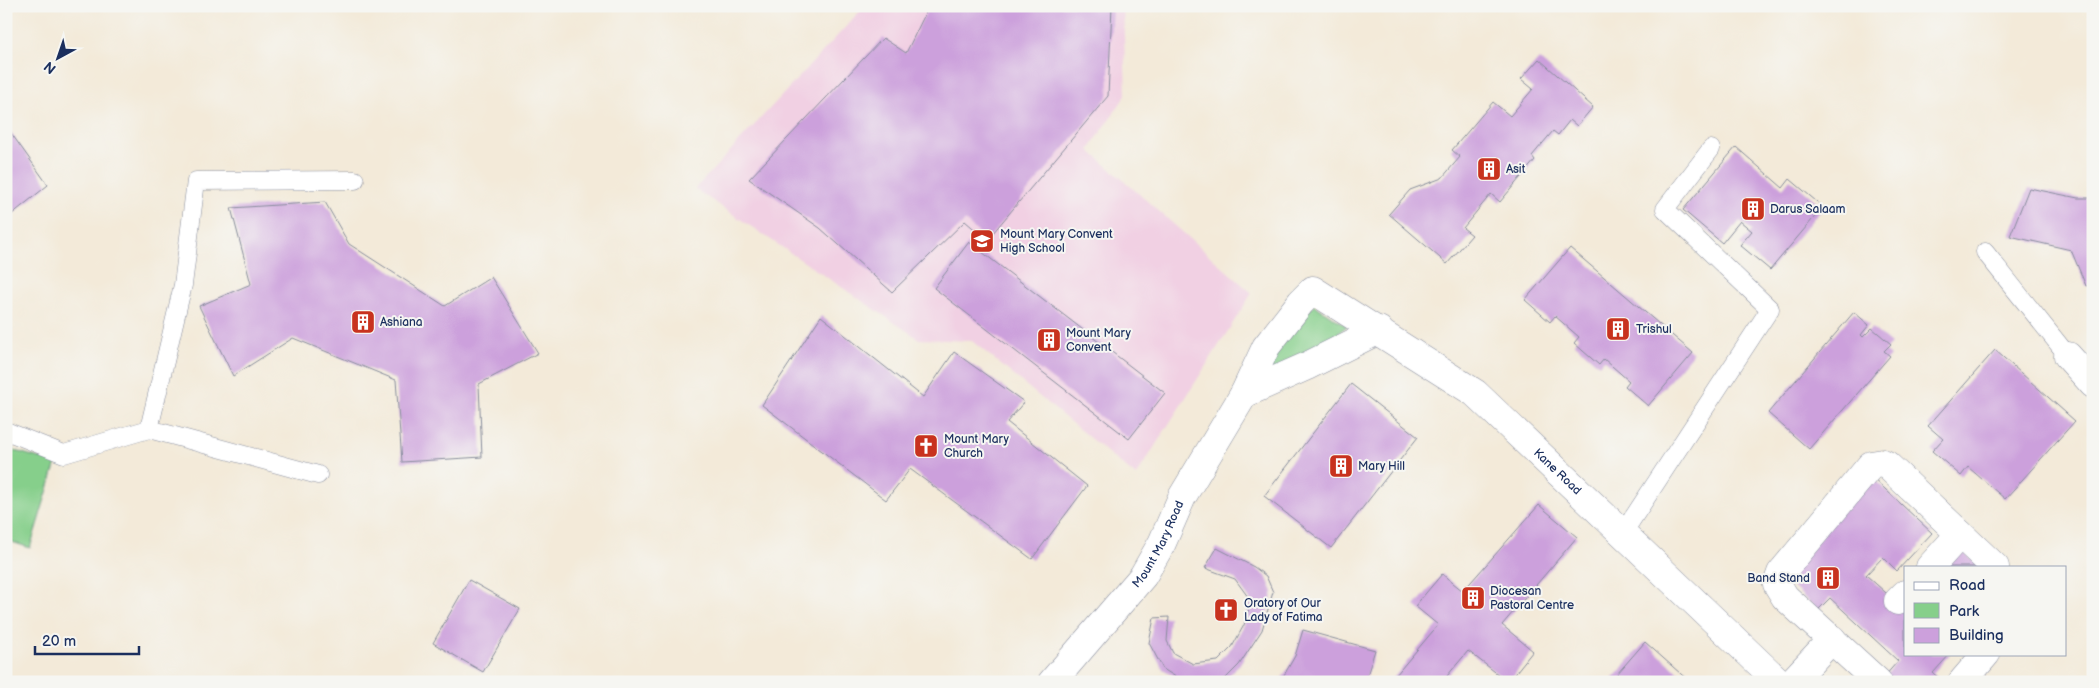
<svg xmlns="http://www.w3.org/2000/svg" width="2099" height="688" font-family="'Balsamiq Sans',sans-serif">
<style>
.built{fill:#f1d0e3}
.green{fill:#86cf8b;stroke:#507f74}
.building{fill:#cca0dc}
.lines{fill:none;stroke-linecap:round;stroke-linejoin:round}
.lane-casing{stroke:#878c9c;stroke-width:19}
.street-casing{stroke:#878c9c;stroke-width:29}
.lane{stroke:#fff;stroke-width:18}
.street{stroke:#fff;stroke-width:28}
.labels{text-anchor:middle;dominant-baseline:central;stroke-width:4;stroke-linejoin:round;paint-order:stroke}
.poi-label{font-size:12px;fill:#1b2f5e;stroke:#f6f6f2;text-anchor:start}
.street-label{font-size:12px;fill:#1b2f5e;stroke:#f6f6f2}
</style>
<rect width="100%" height="100%" fill="#f6f6f2"/>
<filter id="ink" filterUnits="userSpaceOnUse"><feTurbulence type="fractalNoise" baseFrequency=".02" numOctaves="2"/><feDisplacementMap in="SourceGraphic" scale="10" xChannelSelector="R" yChannelSelector="G"/><feConvolveMatrix kernelMatrix="1 2 1 2 8 2 1 2 1" color-interpolation-filters="sRGB"/></filter>
<filter id="wash" filterUnits="userSpaceOnUse"><feTurbulence type="fractalNoise" baseFrequency=".0096" numOctaves="4" result="noise"/><feDisplacementMap in="SourceGraphic" scale="20" xChannelSelector="R" yChannelSelector="G"/><feGaussianBlur stdDeviation="1.12" result="paint"/><feColorMatrix in="noise" values="0 0 0 0 0 0 0 0 0 0 0 0 0 0 0 0 0 1.4 0 .05"/><feComposite in="paint" operator="in"/></filter>
<g filter="url(#wash)">
<rect width="100%" height="100%" fill="#f3ead9"/>
<path class="built" d="M865 6H1123L1126 95 1089 150 1252 293 1136 476 972 341 919 339 695 189Z"/>
<g class="green">
<path d="M1314 305 1347 326 1309 355 1267 373 1282 342Z"/>
<path d="M6 448 56 463 30 548 6 540Z"/>
</g>
<g id="blocks">
<g class="building">
<path d="M929 6H1112L1108 96 987 240 965 221 892 292 820 228 749 179 883 38 906 53Z"/>
<path d="M1539 59 1593 107 1577 126 1570 120 1558 135 1553 131 1532 156 1535 160 1500 202 1491 194 1463 228 1472 235 1447 264 1389 214 1410 190 1442 178 1460 157 1452 150 1493 102 1510 116 1533 89 1521 79Z"/>
<path d="M6 126 48 185 6 219Z"/>
<path d="M1736 147 1783 188 1790 179 1823 207 1770 270 1740 245 1752 231 1740 221 1722 243 1683 210Z"/>
<path d="M2029 188 2078 198H2093V284L2086 286 2071 250 2010 236Z"/>
<path d="M325 202 349 244 445 306 491 277 538 353 479 384 482 457 402 462 396 380 293 338 233 376 199 306 251 284 231 208Z"/>
<path d="M969 242 1165 393 1129 439 934 288Z"/>
<path d="M1570 248 1693 353 1648 406 1625 386 1629 381 1604 359 1599 365 1574 343 1579 337 1555 316 1550 322 1525 300Z"/>
<path d="M1854 312 1869 325 1861 335 1863 337 1872 328 1891 344 1884 351 1890 356 1809 449 1768 413Z"/>
<path d="M821 316 923 397 954 352 1024 402 1007 422 1087 486 1032 559 910 469 886 500 762 405Z"/>
<path d="M1995 350 2075 421 2005 499 1968 467 1961 476 1932 451 1943 439 1928 426Z"/>
<path d="M1351 384 1418 437 1331 548 1264 496Z"/>
<path d="M1870 475 1932 533 1897 571 1883 557 1866 575 1905 610V654H1950L1933 673 1941 680 1940 682H1889L1884 677 1898 661 1830 598 1818 610 1785 580Z"/>
<path d="M1539 505 1577 537 1502 625 1533 651 1508 682 1468 651 1442 682H1390L1438 625 1415 606 1442 574 1463 591Z"/>
<path d="M1217 548 1254 567 1266 576 1273 592 1262 630 1239 665 1222 682H1184L1163 669 1149 643 1154 618 1169 617 1167 641 1173 653 1193 664 1218 661 1232 647 1244 625 1251 601 1235 579 1205 568Z"/>
<path d="M1961 550 1980 567H1946Z"/>
<path d="M469 580 520 609 483 672 433 643Z"/>
<path d="M1303 630 1375 650 1365 682H1280L1295 656Z"/>
<path d="M1645 642 1690 682H1610Z"/>
</g>
</g>
</g>
<g filter="url(#ink)">
<use href="#blocks" fill-opacity="0" stroke="#878c9c" stroke-width="1"/>
<g class="lines">
<defs>
<g id="lane">
<path d="M1985 252 2068 356"/>
<path d="M149 429 318 475"/>
<path d="M6 431 64 454 149 429 183 285 196 181 355 180"/>
<path d="M1623 533 1770 309 1665 209 1711 149"/>
</g>
<g id="street">
<path d="M2068 356 2093 384"/>
<path d="M1244 394 1307 366 1379 330"/>
<path d="M1930 567 1960 534"/>
<path d="M1898 601 1905 594"/>
<path id="s1" d="M1052 682 1143 576 1162 543 1182 497 1244 394 1266 347 1301 302 1313 290 1475 393 1779 682"/>
<path d="M1792 682 1832 639"/>
<path d="M1878 682 1785 597 1777 584 1781 573 1871 465 1883 463 1887 465 1995 567"/>
<path d="M1962 682 1986 654"/>
</g>
</defs>
<use href="#lane" class="lane-casing"/>
<use href="#street" class="street-casing"/>
<use href="#lane" class="lane"/>
<use href="#street" class="street"/>
</g>
</g>
<defs>
<symbol id="building-square" viewBox="-11 -11 22 22"><rect x="-9" y="-9" width="18" height="18" rx="4" fill="#c8321e" stroke="#f6f6f2"/><path d="M-4-6H4V6H1V3H-1V6H-4ZM-2.5-4.3h1.7v1.8h-1.7ZM.8-4.3h1.7v1.8H.8ZM-2.5-1h1.7V.8h-1.7ZM.8-1h1.7V.8H.8Z" fill="#fff"/></symbol>
<symbol id="school-square" viewBox="-11 -11 22 22"><rect x="-9" y="-9" width="18" height="18" rx="4" fill="#c8321e" stroke="#f6f6f2"/><path d="M0-5L7-2L0 1L-7-2ZM-4 1L0 2.5L4 1V4Q0 6-4 4Z" fill="#fff"/></symbol>
<symbol id="church-square" viewBox="-11 -11 22 22"><rect x="-9" y="-9" width="18" height="18" rx="4" fill="#c8321e" stroke="#f6f6f2"/><path d="M-1.2-6h2.4v3.5h3.3v2.4h-3.3V6h-2.4V-.1h-3.3v-2.4h3.3Z" fill="#fff"/></symbol>
</defs>
<g fill-rule="evenodd">
<use href="#building-square" x="1475" y="155" width="28" height="28"/>
<use href="#building-square" x="1739" y="195" width="28" height="28"/>
<use href="#school-square" x="968" y="227" width="28" height="28"/>
<use href="#building-square" x="349" y="308" width="28" height="28"/>
<use href="#building-square" x="1604" y="315" width="28" height="28"/>
<use href="#building-square" x="1035" y="326" width="28" height="28"/>
<use href="#church-square" x="912" y="432" width="28" height="28"/>
<use href="#building-square" x="1327" y="452" width="28" height="28"/>
<use href="#building-square" x="1814" y="564" width="28" height="28"/>
<use href="#building-square" x="1459" y="584" width="28" height="28"/>
<use href="#church-square" x="1212" y="596" width="28" height="28"/>
</g>
<g class="labels">
<g class="poi-label">
<text x="1506" y="169">Asit</text>
<text x="1770" y="209">Darus Salaam</text>
<text x="1000" y="234">Mount Mary Convent<tspan x="1000" dy="14">High School</tspan></text>
<text x="380" y="322">Ashiana</text>
<text x="1636" y="329">Trishul</text>
<text x="1066" y="333">Mount Mary<tspan x="1066" dy="14">Convent</tspan></text>
<text x="944" y="439">Mount Mary<tspan x="944" dy="14">Church</tspan></text>
<text x="1358" y="466">Mary Hill</text>
<text x="1810" y="578" text-anchor="end">Band Stand</text>
<text x="1490" y="591">Diocesan<tspan x="1490" dy="14">Pastoral Centre</tspan></text>
<text x="1244" y="603">Oratory of Our<tspan x="1244" dy="14">Lady of Fatima</tspan></text>
</g>
<g class="street-label">
<text stroke="none"><textPath href="#s1" startOffset="780">Kane Road</textPath></text>
<text stroke="none"><textPath href="#s1" startOffset="175">Mount Mary Road</textPath></text>
</g>
</g>
<rect width="2099" height="688" fill="none" stroke="#f6f6f2" stroke-width="25"/>
<rect x="1904" y="566" width="162" height="90" fill="#f6f6f2" stroke="#9ea6b7"/>
<rect x="1914" y="582" width="25" height="8" fill="#ffffff" stroke="#9ea6b7"/>
<text x="1949" y="590" font-size="15" fill="#1b2f5e">Road</text>
<rect x="1914" y="603" width="25" height="15" fill="#86cf8b" stroke="#9ea6b7"/>
<text x="1949" y="616" font-size="15" fill="#1b2f5e">Park</text>
<rect x="1914" y="628" width="25" height="15" fill="#cca0dc" stroke="#9ea6b7"/>
<text x="1949" y="640" font-size="15" fill="#1b2f5e">Building</text>
<g transform="translate(58 58) rotate(220)" stroke="#f6f6f2" stroke-width="4" paint-order="stroke">
<path d="M0-4L9 19L0 12L-9 19Z" fill="#1b2f5e"/>
<text y="-8" font-size="14" font-weight="bold" text-anchor="middle" fill="#1b2f5e">N</text>
</g>
<path d="M35 646v8h104v-8" fill="none" stroke="#1b2f5e" stroke-width="2.5"/>
<text x="42" y="646" font-size="15" fill="#1b2f5e" stroke="#f6f6f2" stroke-width="4" paint-order="stroke">20 m</text>
</svg>
